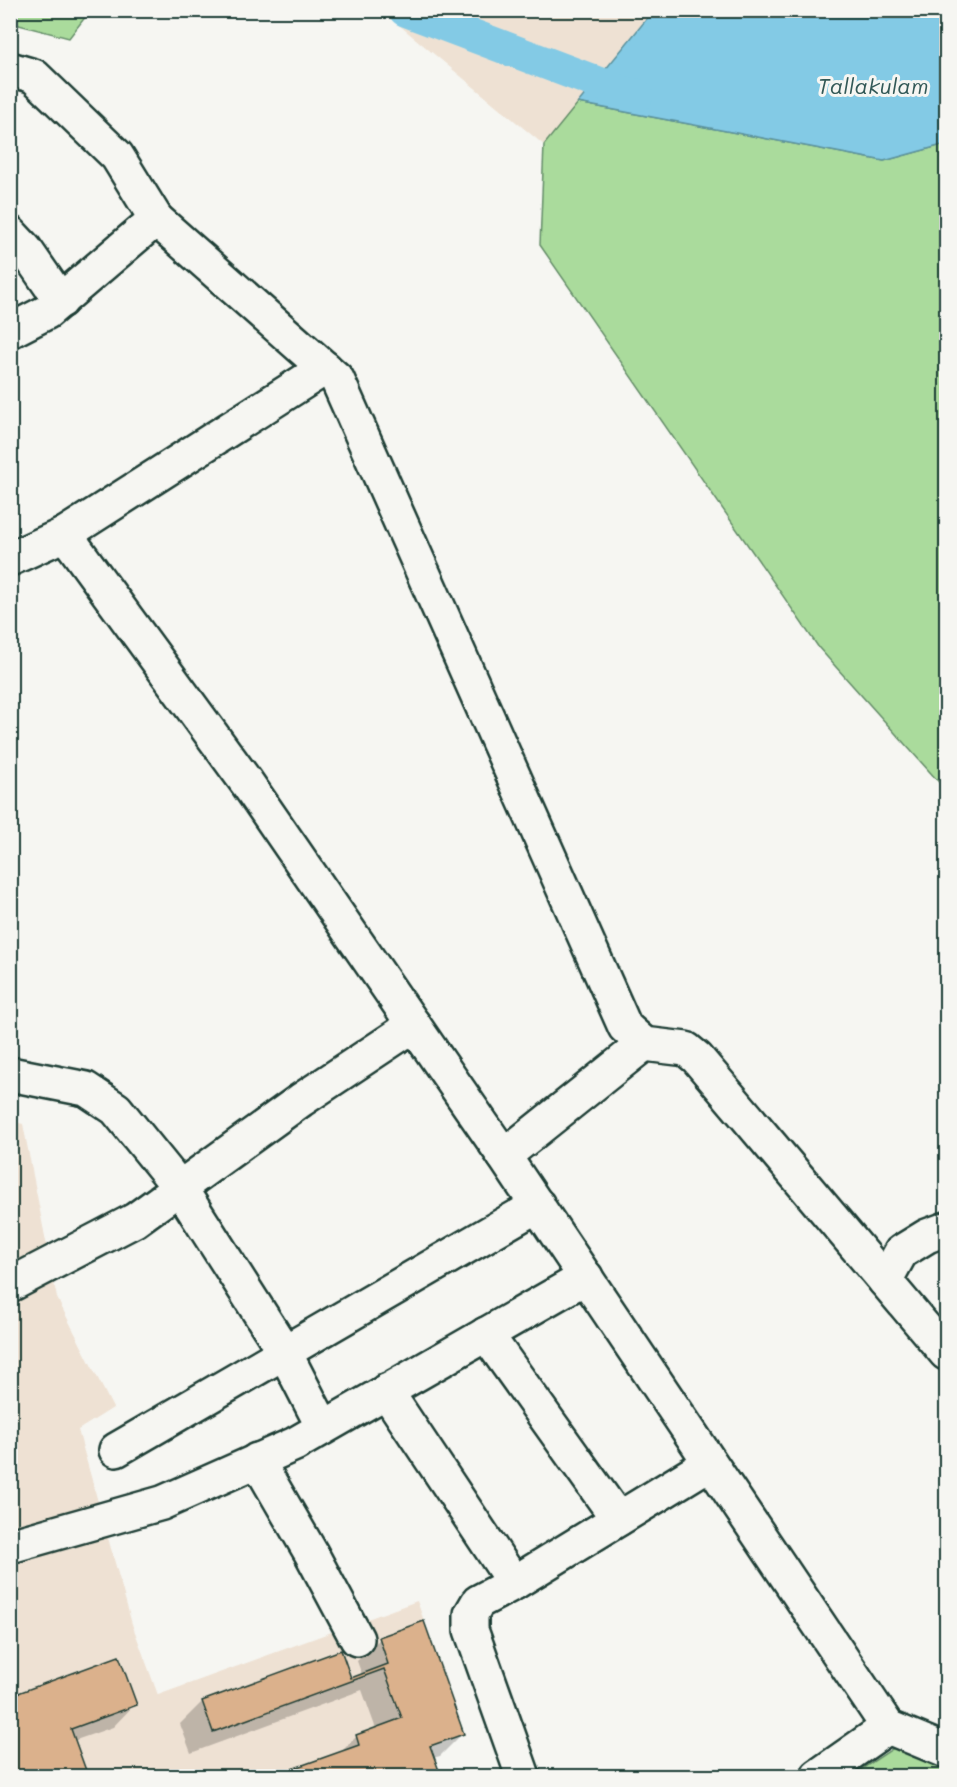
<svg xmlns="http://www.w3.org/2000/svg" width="957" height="1787" font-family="Mali,sans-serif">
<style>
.built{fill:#eee1d3}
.green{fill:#aadb9c;stroke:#648c68;stroke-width:1.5}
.water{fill:#83cae5;stroke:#5b929e;stroke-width:1.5}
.shadow{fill:#0003}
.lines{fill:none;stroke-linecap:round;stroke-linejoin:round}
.canal{stroke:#83cae5;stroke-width:33}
.building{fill:#dbb18c;stroke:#1f3d34;stroke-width:1.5}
.minor-casing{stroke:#1f3d34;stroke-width:38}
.minor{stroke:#f6f6f2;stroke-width:33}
.labels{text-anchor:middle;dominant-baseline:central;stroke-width:6;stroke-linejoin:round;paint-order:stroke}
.water-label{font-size:22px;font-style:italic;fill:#335957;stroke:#f6f6f2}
</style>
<rect width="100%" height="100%" fill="#f6f6f2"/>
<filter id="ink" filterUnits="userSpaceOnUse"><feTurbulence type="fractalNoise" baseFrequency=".0167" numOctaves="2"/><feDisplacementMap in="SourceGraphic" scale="12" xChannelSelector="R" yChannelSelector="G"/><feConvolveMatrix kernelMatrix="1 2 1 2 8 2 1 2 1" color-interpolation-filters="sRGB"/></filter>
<g filter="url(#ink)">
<g class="built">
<path d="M382 11H654L544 145Z"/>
<path d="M11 1121 23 1124 57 1298 113 1408 78 1430 132 1624 158 1695 417 1601 464 1734 431 1746 441 1776H11Z"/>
</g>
<g class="green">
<path d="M11 10H90V11L69 38 11 23Z"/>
<path d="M578 103 884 161 946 144V790L819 648 540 245 544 145Z"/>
<path d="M895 1747 946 1770V1776H851Z"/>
</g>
<path class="water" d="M654 10 946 11V144L884 161 578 103Z"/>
<g class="shadow">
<path d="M423 1623 463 1733 440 1756 433 1758 438 1776H277L340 1753 357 1736 376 1729 362 1690 191 1753 180 1724 202 1702 350 1680 362 1675 357 1661 380 1639Z"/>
<path d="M10 1698 135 1704 113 1727 73 1741 86 1776H10Z"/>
</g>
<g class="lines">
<path class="canal" d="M405 10 625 93 637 95"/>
</g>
<g class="building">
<path d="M424 1621 464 1734 430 1746 441 1776H272L359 1745 356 1735 402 1718 384 1669 213 1732 202 1701 341 1650 351 1678 388 1664 379 1637Z"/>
<path d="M119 1656 137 1705 71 1729 88 1776H15L10 1764V1696Z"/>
</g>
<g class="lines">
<defs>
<g id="minor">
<path d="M10 69 34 76 117 156 156 219"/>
<path d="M10 233 25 249 61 301"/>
<path d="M10 331 47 312 156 219 337 379 625 1027 644 1044 686 1049 697 1058 946 1353"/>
<path d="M65 534 325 368"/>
<path d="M10 559 65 534 247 783 504 1156 888 1727 946 1751"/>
<path d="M10 1074 86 1089 116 1109 180 1188 284 1351 323 1427"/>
<path d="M504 1156 644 1044"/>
<path d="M885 1281 901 1252 927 1236 946 1229"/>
<path d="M10 1285 135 1220 301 1100 414 1025"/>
<path d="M486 1334 618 1519"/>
<path d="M386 1391 514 1583"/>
<path d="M116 1450 538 1205"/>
<path d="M257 1460 311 1553 357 1639"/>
<path d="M10 1546 162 1503 295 1444 586 1277"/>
<path d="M523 1776 471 1630V1614L478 1602 514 1583 710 1463"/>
<path d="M818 1776 888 1727"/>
</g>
</defs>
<use href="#minor" class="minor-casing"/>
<use href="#minor" class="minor"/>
</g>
</g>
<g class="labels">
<g class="water-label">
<text x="873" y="85">Tallakulam</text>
</g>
</g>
<rect width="957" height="1787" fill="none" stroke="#f6f6f2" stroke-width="36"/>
<rect x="18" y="18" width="921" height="1751" fill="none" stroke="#1f3d34" stroke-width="2" filter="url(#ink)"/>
</svg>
